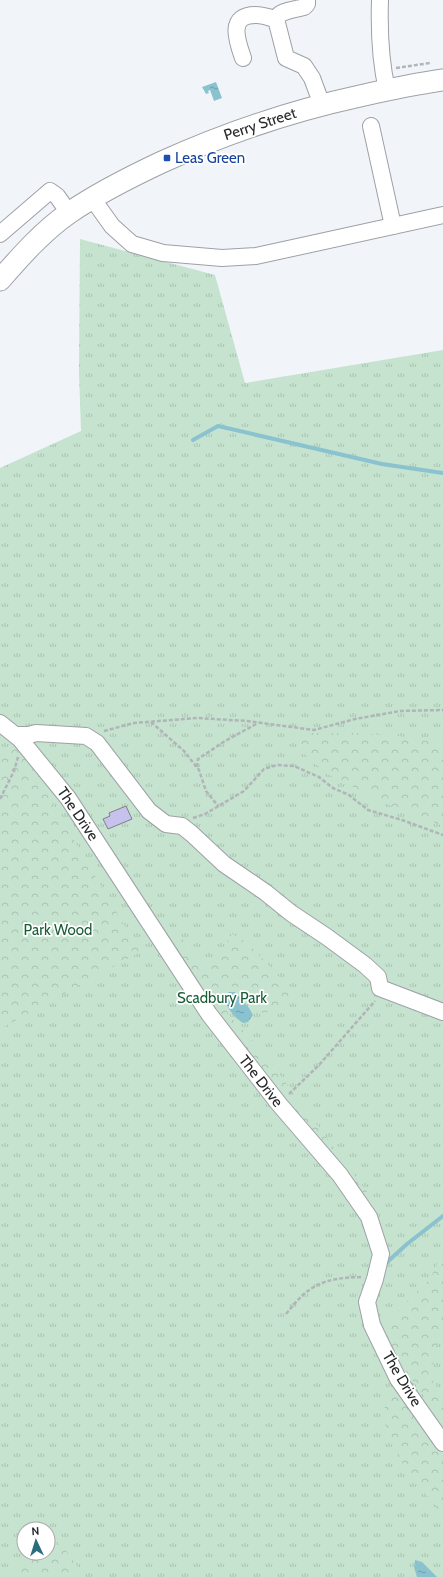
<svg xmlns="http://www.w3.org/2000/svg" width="443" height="1577" font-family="Cabin,sans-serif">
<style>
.grass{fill:url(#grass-tufts);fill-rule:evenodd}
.forest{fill:url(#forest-crowns)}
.water{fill:url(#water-ripples)}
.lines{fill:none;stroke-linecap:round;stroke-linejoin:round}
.stream{stroke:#8ac3cf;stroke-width:4}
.building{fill:#c7c2ed;stroke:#807f85}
.minor-casing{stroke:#9da1a6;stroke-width:18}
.major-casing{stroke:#9da1a6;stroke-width:23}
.path{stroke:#b1b4b8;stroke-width:2.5;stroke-dasharray:4 2;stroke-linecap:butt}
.minor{stroke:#fff;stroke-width:16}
.major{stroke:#fff;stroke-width:21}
.transit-dot{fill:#1a4fb4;stroke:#fff;stroke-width:1.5}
.labels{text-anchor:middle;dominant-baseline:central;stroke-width:3.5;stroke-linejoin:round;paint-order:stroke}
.street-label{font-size:15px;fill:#27292a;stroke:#fff}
.transit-label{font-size:15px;fill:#164399;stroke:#fff;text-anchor:start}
.park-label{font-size:15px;fill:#195c37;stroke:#fff}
</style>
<defs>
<pattern id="grass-tufts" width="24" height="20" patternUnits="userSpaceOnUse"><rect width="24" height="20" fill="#c5e3ce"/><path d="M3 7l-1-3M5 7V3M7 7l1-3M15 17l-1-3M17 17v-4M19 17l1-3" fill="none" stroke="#a9c3b1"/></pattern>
<pattern id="forest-crowns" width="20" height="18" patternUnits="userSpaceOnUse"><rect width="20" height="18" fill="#c5e3ce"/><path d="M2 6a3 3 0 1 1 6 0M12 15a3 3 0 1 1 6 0" fill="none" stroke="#a9c3b1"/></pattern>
<pattern id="water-ripples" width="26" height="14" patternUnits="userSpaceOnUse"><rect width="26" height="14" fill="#8ac3cf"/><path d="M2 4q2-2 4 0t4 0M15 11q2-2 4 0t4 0" fill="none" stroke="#719ea8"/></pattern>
</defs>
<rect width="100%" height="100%" fill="#f1f5fa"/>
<path class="grass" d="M80 239 215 275 245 383 443 350V1577H0V468L81 431 79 373ZM24 1529H48V1553H24Z"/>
<g class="forest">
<path d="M299 733H358L399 736 443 744V826L392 806 329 775 297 748Z"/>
<path d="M15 740 140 952 0 1029V754Z"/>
<path d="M164 934 182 939 201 961H214L232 934 249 944 292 991C285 1009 275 1012 258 1013L233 986 221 994 228 1014 262 1051 367 1192 361 1195 208 1008Z"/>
<path d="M443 1252V1327L439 1330 430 1377 443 1396V1422L394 1355 382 1326 430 1279Z"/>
<path d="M390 1386 408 1403 443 1453V1515L406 1471 382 1418Z"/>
<path d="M59 1541 85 1577H8L42 1553H48V1548Z"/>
</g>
<g class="water">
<path d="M216 82 222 98 214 101 210 90 208 91 209 93 206 94 202 87Z"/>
<path d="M229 992H235L249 1008 253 1015 248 1022 243 1023C234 1018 219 1000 229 992Z"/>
<path d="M415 1560 422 1562 437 1577H417L414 1567Z"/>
</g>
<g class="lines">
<g class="stream">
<path d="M193 440 218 426 382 464 443 473"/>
<path d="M384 1265 407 1244 443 1216"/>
</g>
</g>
<path class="building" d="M126 806 132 819 108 829 103 819 110 816 109 813Z"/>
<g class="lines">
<defs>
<g id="minor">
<path d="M307 0V4L304 7C295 10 280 10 276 19L286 58 304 66 312 78 322 105"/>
<path d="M380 0C379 31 380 60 387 90"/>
<path d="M243 58C237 41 227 14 257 15 263 15 270 18 276 19"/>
<path d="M371 126 393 226"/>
<path d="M92 198 112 226 132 244 163 253 222 258 256 256 443 215"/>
<path d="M0 234 50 191 57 196 69 213"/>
<path d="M0 723 20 739 68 798 209 1014 279 1104 340 1175 369 1217 381 1254 375 1279 367 1302 372 1325 398 1379 443 1443"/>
<path d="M17 735H29L36 733 86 736 97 743 149 811 166 824 182 826 192 834 224 864 265 892 291 913 327 937 365 965 378 977 380 988 443 1012"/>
</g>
<path id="major" d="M0 280C21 256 43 231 69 213 98 193 130 177 162 162 226 133 291 111 360 96 387 90 415 84 443 80"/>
</defs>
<use href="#minor" class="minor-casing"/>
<use href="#major" class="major-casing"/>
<g class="path">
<path d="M396 68 430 63"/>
<path d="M151 722 184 751 199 770 206 791 218 806"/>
<path d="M104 731 134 723 197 718 247 721 314 730 355 719 400 711 443 710"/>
<path d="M197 767 198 759 225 741 258 723"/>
<path d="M0 799 14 771 18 757"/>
<path d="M193 818 205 814 244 791 264 769 277 765 294 766 319 777 333 788 349 795 368 810 402 820 443 835"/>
<path d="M289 1094 319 1065 375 1001"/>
<path d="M286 1314C309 1284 324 1278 361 1277"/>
</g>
<use href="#minor" class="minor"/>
<use href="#major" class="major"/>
</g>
<rect class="transit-dot" x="163" y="154" width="8" height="8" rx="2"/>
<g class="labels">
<g class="street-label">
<text transform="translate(260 124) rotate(-18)">Perry Street</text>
<text transform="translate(78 814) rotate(56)">The Drive</text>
<text transform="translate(261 1081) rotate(52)">The Drive</text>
<text transform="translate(402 1379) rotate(59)">The Drive</text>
</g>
<g class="transit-label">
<text x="175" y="158">Leas Green</text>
</g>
<g class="park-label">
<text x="58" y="930">Park Wood</text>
<text x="222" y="998">Scadbury Park</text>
</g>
</g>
<g transform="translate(36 1541) rotate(356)"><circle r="19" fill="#ffffff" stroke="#a9a9aa"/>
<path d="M0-3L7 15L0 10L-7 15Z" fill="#2b6c7f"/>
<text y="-6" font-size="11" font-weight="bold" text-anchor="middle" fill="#27292a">N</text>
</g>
</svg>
